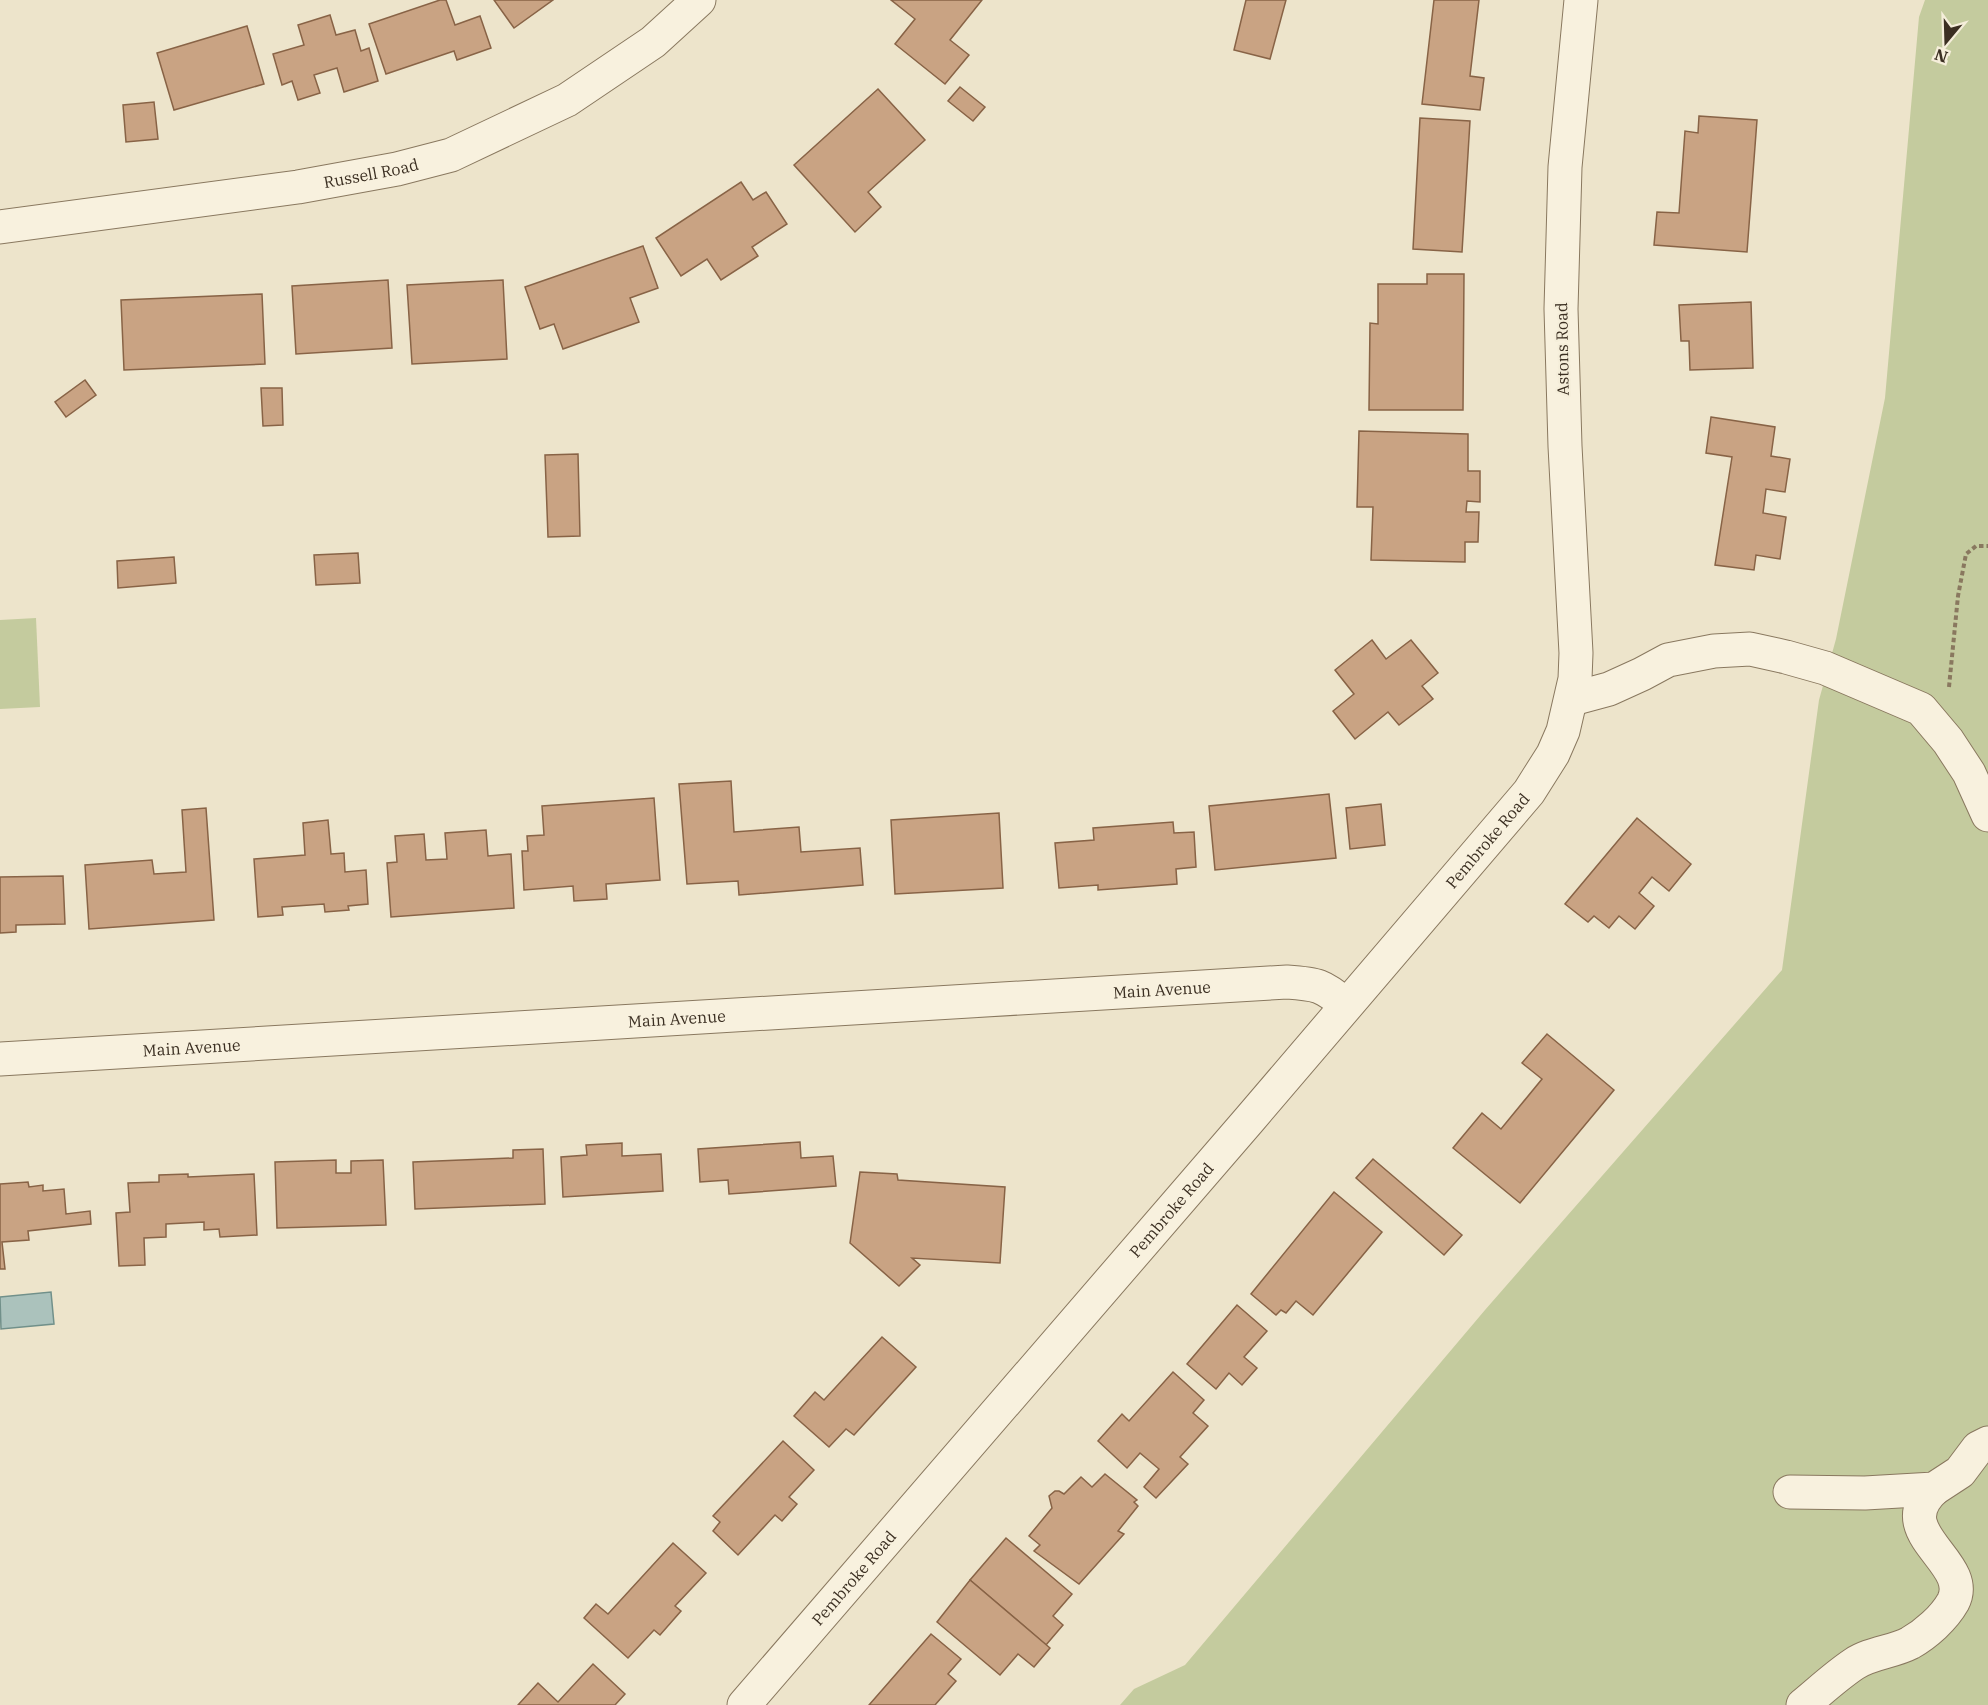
<svg xmlns="http://www.w3.org/2000/svg" width="1988" height="1705" font-family="'IBM Plex Serif',serif">
<style>
.green{fill:#c4cb9e}
.water{fill:#abc2bc;stroke:#71908a;stroke-width:1.5}
.building{fill:#c9a383;stroke:#886346;stroke-width:1.5}
.lines{fill:none;stroke-linecap:round;stroke-linejoin:round}
.minor-casing{stroke:#89785f;stroke-width:35}
.path{stroke:#89785f;stroke-width:4;stroke-dasharray:4.5 3;stroke-linecap:butt}
.minor{stroke:#f8f1de;stroke-width:33}
.labels{text-anchor:middle;dominant-baseline:central;stroke-width:4.5;stroke-linejoin:round;paint-order:stroke}
.street-label{font-size:16px;fill:#3b2f22;stroke:#f5eeda}
</style>
<rect width="100%" height="100%" fill="#ede4cb"/>
<g class="green">
<path d="M1925 0H1988V1705H1120L1134 1689 1185 1665 1485 1310 1782 970 1819 700 1836 639 1885 398 1919 17Z"/>
<path d="M36 618 40 707 0 709V620Z"/>
</g>
<path class="water" d="M51 1292 54 1324 1 1329 0 1297Z"/>
<g class="building">
<path d="M440 0H446L455 25 480 16 491 48 457 60 454 51 386 74 369 24Z"/>
<path d="M494 0H553L514 28Z"/>
<path d="M891 0H982L950 40 969 55 945 84 895 44 915 19Z"/>
<path d="M1246 0H1286L1270 59 1234 50Z"/>
<path d="M1434 0H1479L1470 76 1484 78 1480 110 1422 104Z"/>
<path d="M330 15 336 35 355 30 361 51 369 48 378 81 344 92 337 68 314 75 320 93 298 100 292 81 282 85 273 54 304 45 298 25Z"/>
<path d="M247 26 264 84 174 110 157 53Z"/>
<path d="M960 87 985 107 973 121 948 101Z"/>
<path d="M878 89 925 140 868 192 881 207 855 232 794 165Z"/>
<path d="M154 102 158 139 126 142 123 105Z"/>
<path d="M1699 116 1757 120 1747 252 1654 245 1657 212 1679 213 1685 131 1698 133Z"/>
<path d="M1420 118 1470 121 1462 252 1413 249Z"/>
<path d="M741 182 753 200 766 192 787 224 752 247 758 256 721 280 707 259 681 276 656 238Z"/>
<path d="M643 246 658 288 630 298 639 322 563 349 554 324 540 329 525 287Z"/>
<path d="M1427 274H1464L1463 410H1369L1370 323 1378 324V284H1427Z"/>
<path d="M388 280 392 348 296 354 292 286Z"/>
<path d="M503 280 507 359 412 364 407 285Z"/>
<path d="M262 294 265 364 124 370 121 300Z"/>
<path d="M1751 302 1753 368 1690 370 1689 341H1681L1679 305Z"/>
<path d="M85 380 96 395 66 417 55 402Z"/>
<path d="M261 388H282L283 425 263 426Z"/>
<path d="M1711 417 1775 427 1771 456 1790 459 1785 492 1766 489 1763 513 1786 517 1780 559 1756 555 1754 570 1715 565 1732 457 1706 453Z"/>
<path d="M1359 431 1468 434V471H1480V502L1467 501 1466 512H1479L1478 542H1465V562L1371 560 1373 507H1357Z"/>
<path d="M578 454 580 536 548 537 545 455Z"/>
<path d="M358 553 360 583 316 585 314 555Z"/>
<path d="M174 557 176 583 118 588 117 561Z"/>
<path d="M1372 640 1386 659 1411 640 1438 673 1422 686 1433 699 1399 725 1388 712 1355 739 1333 711 1354 694 1335 670Z"/>
<path d="M731 781 734 832 799 827 801 852 860 848 863 885 739 895 738 881 687 884 679 784Z"/>
<path d="M1329 794 1336 858 1215 870 1209 806Z"/>
<path d="M654 798 660 880 606 884 607 899 574 901 573 886 524 890 522 851H528L527 836 544 835 542 806Z"/>
<path d="M1381 804 1385 845 1350 849 1346 808Z"/>
<path d="M206 808 214 920 89 929 85 865 152 860 154 874 186 872 182 810Z"/>
<path d="M999 813 1003 888 895 894 891 820Z"/>
<path d="M1637 818 1691 864 1669 891 1652 877 1639 893 1654 906 1635 929 1619 916 1609 928 1594 916 1588 922 1565 904Z"/>
<path d="M328 820 331 854 344 853 345 872 366 870 368 904 348 906 349 910 325 912 324 904 282 907 283 915 258 917 254 859 305 855 303 823Z"/>
<path d="M1173 822 1174 833 1194 832 1196 867 1176 869 1177 884 1098 890V885L1059 888 1055 843 1094 840 1093 828Z"/>
<path d="M486 830 488 856 511 854 514 908 391 917 387 863 397 862 395 836 424 834 426 860 447 859 445 833Z"/>
<path d="M63 876 65 924 16 925V932L0 933V877Z"/>
<path d="M1547 1034 1614 1090 1520 1203 1453 1148 1482 1113 1501 1129 1542 1079 1522 1063Z"/>
<path d="M800 1142 801 1158 833 1156 836 1186 729 1194 728 1180 700 1182 698 1149Z"/>
<path d="M622 1143V1156L661 1154 663 1191 563 1197 561 1157 587 1155 586 1145Z"/>
<path d="M543 1149 545 1204 415 1209 413 1162 513 1158V1150Z"/>
<path d="M1373 1159 1462 1235 1444 1255 1356 1178Z"/>
<path d="M336 1160V1173H351V1161L383 1160 386 1225 277 1228 275 1162Z"/>
<path d="M860 1172 897 1174 898 1180 1005 1187 1000 1263 912 1258 920 1265 899 1286 850 1243Z"/>
<path d="M188 1174V1177L254 1174 257 1235 220 1237 219 1229 204 1230V1222L166 1224V1237L144 1238 145 1265 119 1266 116 1213 130 1212 128 1183 159 1182V1175Z"/>
<path d="M28 1182 29 1187 43 1185V1191L64 1189 66 1214 90 1211 91 1224 28 1231 29 1240 2 1242 5 1269H0V1184Z"/>
<path d="M1334 1192 1382 1232 1313 1315 1296 1301 1286 1313 1281 1310 1276 1315 1251 1294Z"/>
<path d="M1237 1305 1267 1331 1244 1357 1257 1368 1242 1385 1229 1373 1216 1389 1187 1364Z"/>
<path d="M882 1337 916 1367 854 1435 846 1429 829 1447 794 1416 815 1392 824 1400Z"/>
<path d="M1173 1372 1204 1400 1193 1413 1208 1426 1180 1457 1188 1464 1156 1498 1144 1487 1159 1469 1140 1453 1127 1468 1098 1441 1122 1414 1129 1421Z"/>
<path d="M783 1441 814 1470 789 1497 797 1504 782 1521 775 1515 738 1555 713 1531 720 1522 713 1516Z"/>
<path d="M1105 1474 1137 1500 1134 1502 1138 1506 1118 1531 1124 1534 1079 1584 1034 1551 1040 1545 1029 1536 1052 1508 1049 1496 1055 1491H1059L1064 1494 1081 1477 1092 1487Z"/>
<path d="M1006 1538 1072 1594 1053 1616 1063 1625 1046 1645 970 1580Z"/>
<path d="M673 1543 706 1573 675 1606 681 1611 660 1635 654 1630 628 1658 584 1618 596 1604 608 1614Z"/>
<path d="M970 1580 1050 1648 1034 1667 1018 1654 1000 1675 937 1622Z"/>
<path d="M931 1634 961 1659 948 1674 956 1681 935 1705H869Z"/>
<path d="M593 1664 625 1694 615 1705H518L538 1683 558 1702Z"/>
</g>
<g class="lines">
<defs>
<g id="minor">
<path id="s1" d="M0 227 298 187 397 169 451 155 567 100 653 42 699 0"/>
<path d="M1572 699 1609 689 1642 674 1668 660 1714 651 1750 649 1786 657 1825 668 1921 709 1948 741 1969 773 1988 815"/>
<path id="s2" d="M0 1059 1287 982C1317 984 1323 985 1346 1005"/>
<path d="M1790 1492 1865 1493 1934 1489 1960 1472 1978 1448 1988 1443"/>
<path id="s3" d="M744 1705 1249 1120 1529 792 1553 754 1563 731 1575 679 1576 653 1565 446 1561 309 1565 167 1581 0"/>
<path d="M1803 1705C1820 1691 1836 1676 1854 1664 1870 1653 1893 1652 1910 1643 1926 1634 1944 1618 1953 1602 1974 1562 1886 1533 1934 1489"/>
</g>
</defs>
<use href="#minor" class="minor-casing"/>
<path class="path" d="M1949 687 1958 596 1966 554 1976 546H1988"/>
<use href="#minor" class="minor"/>
</g>
<g class="labels">
<g class="street-label">
<text stroke="none"><textPath href="#s1" startOffset="375">Russell Road</textPath></text>
<text transform="translate(1562 349) rotate(-91)">Astons Road</text>
<text stroke="none"><textPath href="#s3" startOffset="1140">Pembroke Road</textPath></text>
<text stroke="none"><textPath href="#s2" startOffset="1164">Main Avenue</textPath></text>
<text stroke="none"><textPath href="#s2" startOffset="678">Main Avenue</textPath></text>
<text stroke="none"><textPath href="#s2" startOffset="192">Main Avenue</textPath></text>
<text stroke="none"><textPath href="#s3" startOffset="654">Pembroke Road</textPath></text>
<text stroke="none"><textPath href="#s3" startOffset="168">Pembroke Road</textPath></text>
</g>
</g>
<g transform="translate(1946 42) rotate(199)" stroke="#f5eeda" stroke-width="4.5" paint-order="stroke">
<path d="M0-4.5L10 22L0 15L-10 22Z" fill="#3b2f22"/>
<text y="-9" font-size="16" font-weight="bold" text-anchor="middle" fill="#3b2f22">N</text>
</g>
</svg>
